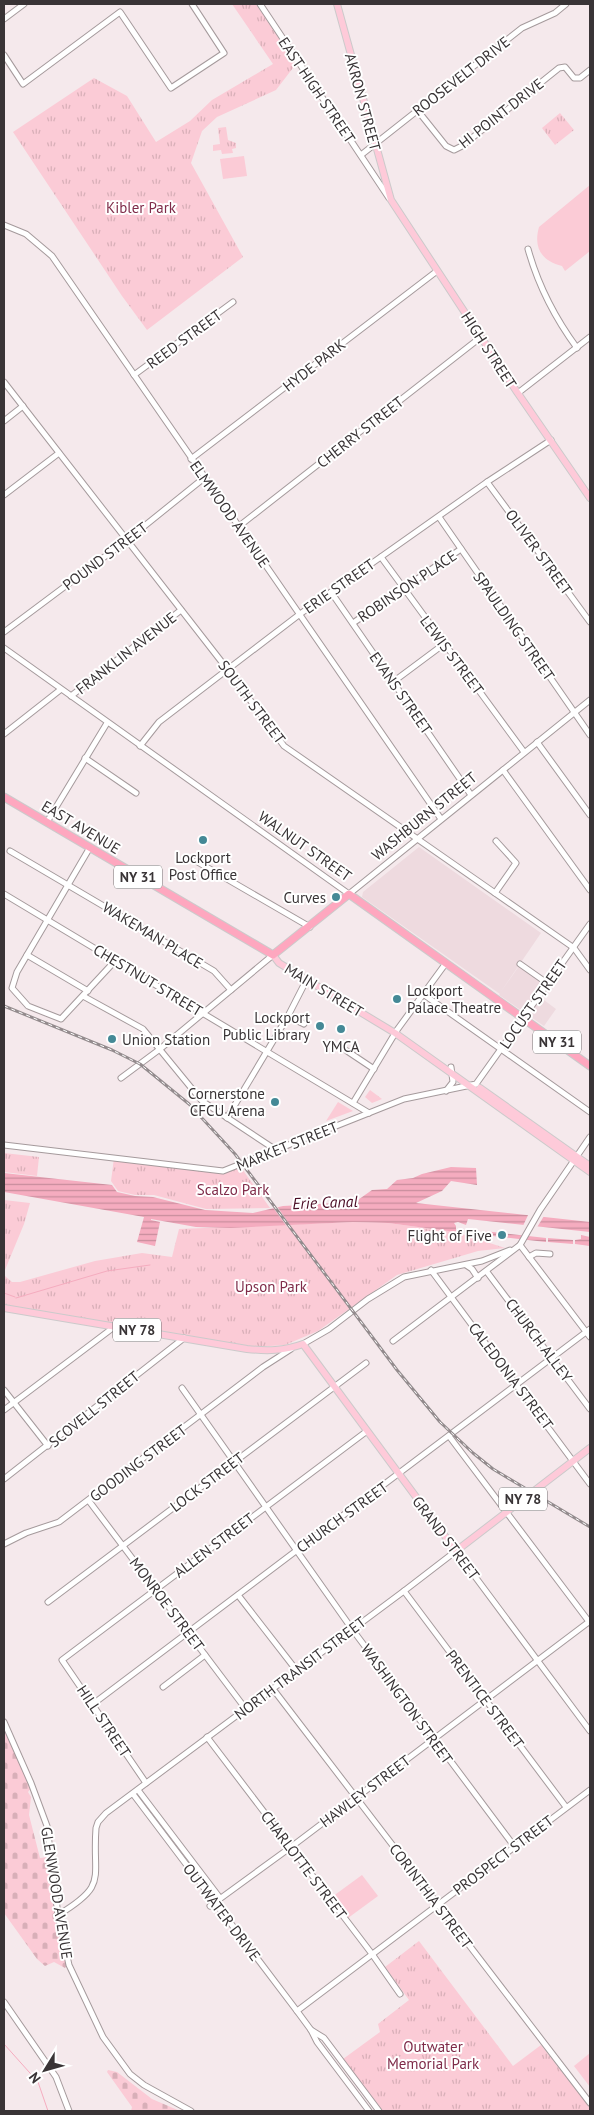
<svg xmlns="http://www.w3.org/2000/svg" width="594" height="2115" font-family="'PT Sans',sans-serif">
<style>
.built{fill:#eedadf}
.grass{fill:#fbcbd6}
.cemetery{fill:url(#cemetery-stones)}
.park{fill:url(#park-tufts)}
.water{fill:url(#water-rules)}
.pier{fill:#f5e9ec}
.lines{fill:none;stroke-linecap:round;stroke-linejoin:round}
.stream{stroke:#f5acbf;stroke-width:1}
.minor-casing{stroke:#a59a9c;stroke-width:7}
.major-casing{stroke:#cccacb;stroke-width:8}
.highway-casing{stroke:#cccacb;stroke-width:9}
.minor{stroke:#fff;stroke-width:5}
.major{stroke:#fecad9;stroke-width:6}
.highway{stroke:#fea7bf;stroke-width:7}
.rail-casing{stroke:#938b8d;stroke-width:3}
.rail{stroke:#fff;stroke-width:1;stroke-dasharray:4;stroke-linecap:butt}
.poi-dot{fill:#448996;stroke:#fff;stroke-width:2}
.labels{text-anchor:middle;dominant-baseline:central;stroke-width:4;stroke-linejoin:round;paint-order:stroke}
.shield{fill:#fff;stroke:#747172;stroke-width:1}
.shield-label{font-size:14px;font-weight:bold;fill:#393436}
.street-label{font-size:15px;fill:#393436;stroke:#fff}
.park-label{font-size:15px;fill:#7f2b49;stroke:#fff}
.poi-label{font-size:15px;fill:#393436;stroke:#fff;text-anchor:end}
.water-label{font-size:16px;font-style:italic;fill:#4b0d25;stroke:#fff}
</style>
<defs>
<pattern id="cemetery-stones" width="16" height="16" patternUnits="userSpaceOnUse" patternTransform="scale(1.25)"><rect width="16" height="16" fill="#fbcbd6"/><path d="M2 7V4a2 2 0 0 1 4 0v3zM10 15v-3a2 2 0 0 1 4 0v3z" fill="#d8afb8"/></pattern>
<pattern id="park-tufts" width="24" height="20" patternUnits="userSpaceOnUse" patternTransform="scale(1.25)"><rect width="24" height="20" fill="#fbcbd6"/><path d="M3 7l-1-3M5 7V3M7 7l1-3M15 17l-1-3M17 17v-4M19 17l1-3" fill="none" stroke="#d8afb8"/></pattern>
<pattern id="water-rules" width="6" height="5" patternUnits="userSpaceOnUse" patternTransform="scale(1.25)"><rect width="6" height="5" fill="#f5acbf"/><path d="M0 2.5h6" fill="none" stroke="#c78d9c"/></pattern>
</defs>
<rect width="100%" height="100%" fill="#f5e9ec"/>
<path class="built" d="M419 847 541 933 500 993 519 966 543 983 536 994 556 1009 544 1026 499 995 500 994 362 897 363 892Z"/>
<g class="grass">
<path d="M244 156 247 176 223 179 220 159Z"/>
<path d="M590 185V251L565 271 562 266C542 261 533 248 539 227Z"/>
<path d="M338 1102 353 1111 326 1121Z"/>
<path d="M362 1875 378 1896 348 1918 332 1897Z"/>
<path d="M590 2053V2087L574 2066Z"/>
</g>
<g class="cemetery">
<path d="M4 1726 31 1788 28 1792 31 1797 29 1815 40 1858 49 1857 62 1949 67 1965 65 1968 54 1962 45 1966 37 1959 4 1913Z"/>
<path d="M108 2070 117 2072 152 2099 180 2111H131L132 2107 107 2072Z"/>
</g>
<g class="park">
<path d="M232 4H256L296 64 276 90 217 117 202 131 191 163 243 257 147 330 122 296 13 132 94 78 127 96 156 142 190 121 212 100 273 64Z"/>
<path d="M560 113 574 130 555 145 542 128Z"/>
<path d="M226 127 228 140 236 143V148L232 149 233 153 222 154 221 150 213 151V145L220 144 218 128Z"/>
<path d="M370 1090 382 1099 372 1103 365 1097Z"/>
<path d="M4 1153 39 1157 37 1176 4 1172Z"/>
<path d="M114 1158 223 1173 240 1166 270 1208 206 1209 154 1195H135L118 1191 111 1181Z"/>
<path d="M4 1200 30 1203 24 1224 5 1270V1276L12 1282H20L95 1261 142 1253 172 1257 179 1229 353 1222 388 1223 456 1232 505 1248 478 1251 397 1275 318 1331 285 1345 255 1347 4 1308Z"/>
<path d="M419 1941 513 2066 541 2045 590 2108V2111H383L343 2059 380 2032 378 2024 409 2000 385 1967Z"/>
</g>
<g class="water">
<path d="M451 1167 476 1168 477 1185 451 1181 442 1191 416 1203 590 1222V1232L468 1219 466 1225 458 1222 454 1223 456 1226V1232L388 1223 353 1222 231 1228 196 1227 151 1219V1220L160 1222 155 1246 137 1242 144 1217 4 1192V1173L112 1185 117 1192 135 1196 153 1197 205 1210 253 1213 283 1206 355 1202 372 1190 387 1189 397 1180 413 1178 422 1174Z"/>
<path d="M484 1231 546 1238V1242L484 1235Z"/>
<path d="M581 1235 590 1237V1246L575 1244V1240L581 1239Z"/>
<path d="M548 1238 573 1240V1244L548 1242Z"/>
</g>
<g class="pier">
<path d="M276 1205 292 1228H288L272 1206Z"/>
<path d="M529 1213 544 1216 536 1229 522 1228Z"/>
</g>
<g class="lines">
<g class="stream">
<path d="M4 1293 15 1297"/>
<path d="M16 1298 107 1271 150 1265"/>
<path d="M4 2044 38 2082 48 2111"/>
</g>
<defs>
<g id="minor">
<path d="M260 4 389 198"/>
<path d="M4 19 24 4"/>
<path d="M4 55 23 84 120 12 171 88 224 53 192 4"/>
<path d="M418 111 446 146 454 150 462 146 559 68 565 67 574 78H580L590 70"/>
<path d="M361 155 522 28 555 13 566 4"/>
<path d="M4 225 26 234 52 256 441 819"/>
<path d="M528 249C538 285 555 318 577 348"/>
<path d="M134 375 233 302"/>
<path d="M4 382 228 670 284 746 574 948 590 970"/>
<path d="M518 393 590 337"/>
<path d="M4 421 23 406"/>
<path d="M191 459 437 271"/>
<path d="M487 482 590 622"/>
<path d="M4 495 59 453"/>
<path d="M439 517 590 735"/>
<path d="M238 527 481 337"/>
<path d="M381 557 524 752"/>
<path d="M331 592 471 795"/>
<path d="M353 623 461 549"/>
<path d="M4 632 127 540 204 478"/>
<path d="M4 648 349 894 590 700"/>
<path d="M393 682 444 644"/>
<path d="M71 696 181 610"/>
<path d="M4 734 60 690"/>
<path d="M537 742 590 815"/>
<path d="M140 746 159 722 300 614 487 482 551 440"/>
<path d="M85 758 136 793"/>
<path d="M503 770 590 890"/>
<path d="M47 822 107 723"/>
<path d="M89 849 17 972 12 988 28 1006 61 1019 115 961"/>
<path d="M10 851 214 971 231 990"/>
<path d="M196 861 310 927"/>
<path d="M495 893 516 863 496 841"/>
<path d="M4 894 369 1113"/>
<path d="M27 955 88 991"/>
<path d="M520 964 547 983"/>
<path d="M423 994 590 1112"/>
<path d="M83 996 143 1029 202 1101 276 1150"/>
<path d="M288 1016 304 1024"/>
<path d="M347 1051 374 1069"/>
<path d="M121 1078 160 1049 273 955"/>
<path d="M446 1091 453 1082 451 1067"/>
<path d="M353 1103 397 1030 446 963"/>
<path d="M227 1118 288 1016 308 977"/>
<path d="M4 1145 223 1171 404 1099 476 1084 590 924"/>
<path d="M520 1245 590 1337"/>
<path d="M529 1257 536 1253 550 1254"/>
<path d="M466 1265 472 1269 478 1278"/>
<path d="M431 1270 590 1484"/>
<path d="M487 1272 590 1409"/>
<path d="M393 1341 520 1245 540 1210 590 1137"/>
<path d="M303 1344 329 1329 368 1299 404 1277 482 1261 510 1250"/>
<path d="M182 1388 352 1629 514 1846"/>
<path d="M4 1390 48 1446"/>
<path d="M4 1410 114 1327"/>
<path d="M449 1436 590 1623"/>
<path d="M4 1479 184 1338"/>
<path d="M89 1501 245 1708"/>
<path d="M4 1544 26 1533 59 1522 263 1367 291 1349"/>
<path d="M404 1591 566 1807"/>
<path d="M238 1595 297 1671"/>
<path d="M48 1602 366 1363"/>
<path d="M163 1687 205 1655"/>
<path d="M273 1689 590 2103"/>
<path d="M93 1704 590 1329"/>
<path d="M4 1722 31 1783 47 1826 58 1915 69 1965 103 2037 130 2074 144 2085 191 2111"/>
<path d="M207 1737 372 1954 400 1994"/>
<path d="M146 1783 62 1660 367 1431"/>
<path d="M138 1790 220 1898"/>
<path d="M133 1794 297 2011 311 2030 317 2042 369 2111"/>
<path d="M210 1906 291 1847 590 1621"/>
<path d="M58 1915C109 1884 92 1880 96 1828L98 1822 106 1813 404 1591 456 1551 590 1731"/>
<path d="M4 2002 56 2077 69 2111"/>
<path d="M297 2011 590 1790"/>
<path d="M311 2030 324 2038 379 2111"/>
</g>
<g id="major">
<path d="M337 4 391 200 517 392 590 498"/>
<path d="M273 955 279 963 395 1033 590 1172"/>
<path d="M480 1088 590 1166"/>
<path d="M4 1308 247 1349C267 1351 284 1351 303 1344L456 1551 590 1448"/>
</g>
<path id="highway" d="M4 797 273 955 349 894 590 1066"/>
</defs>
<use href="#minor" class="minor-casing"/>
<use href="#major" class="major-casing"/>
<use href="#highway" class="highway-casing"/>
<use href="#minor" class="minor"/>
<use href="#major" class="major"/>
<use href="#highway" class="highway"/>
<defs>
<path id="rail" d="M4 1006 112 1050 140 1064 189 1104 235 1154 397 1370 440 1422 473 1453 493 1469 590 1527"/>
</defs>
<use href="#rail" class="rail-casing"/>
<use href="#rail" class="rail"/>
</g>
<g class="poi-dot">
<circle cx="203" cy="840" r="5"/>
<circle cx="336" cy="897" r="5"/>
<circle cx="397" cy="999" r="5"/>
<circle cx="320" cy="1026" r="5"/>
<circle cx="341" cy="1029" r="5"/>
<circle cx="112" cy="1039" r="5"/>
<circle cx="275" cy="1102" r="5"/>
<circle cx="502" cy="1235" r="5"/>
</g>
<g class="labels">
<g class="shield">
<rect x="114" y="865.5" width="48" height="23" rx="4"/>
<rect x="533" y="1030.5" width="48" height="23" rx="4"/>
<rect x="113" y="1318.5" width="48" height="23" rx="4"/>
<rect x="499" y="1487.5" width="48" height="23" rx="4"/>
</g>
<g class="shield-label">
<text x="138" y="877">NY 31</text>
<text x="557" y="1042">NY 31</text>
<text x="137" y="1330">NY 78</text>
<text x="523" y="1499">NY 78</text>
</g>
<g class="street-label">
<text transform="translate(461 76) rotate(-38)">ROOSEVELT DRIVE</text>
<text transform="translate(317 90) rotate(56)">EAST HIGH STREET</text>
<text transform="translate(363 102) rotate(75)">AKRON STREET</text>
<text transform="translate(501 113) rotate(-38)">HI POINT DRIVE</text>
<text transform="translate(184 339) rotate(-36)">REED STREET</text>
<text transform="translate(489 350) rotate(57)">HIGH STREET</text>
<text transform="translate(314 365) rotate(-38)">HYDE PARK</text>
<text transform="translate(360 432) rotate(-38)">CHERRY STREET</text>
<text transform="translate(230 514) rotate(55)">ELMWOOD AVENUE</text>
<text transform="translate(539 552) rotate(54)">OLIVER STREET</text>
<text transform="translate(105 556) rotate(-37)">POUND STREET</text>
<text transform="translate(339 586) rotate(-35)">ERIE STREET</text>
<text transform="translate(407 586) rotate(-34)">ROBINSON PLACE</text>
<text transform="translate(514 626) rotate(55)">SPAULDING STREET</text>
<text transform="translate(126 653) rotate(-38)">FRANKLIN AVENUE</text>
<text transform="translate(452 655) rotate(53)">LEWIS STREET</text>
<text transform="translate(401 693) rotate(55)">EVANS STREET</text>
<text transform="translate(252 702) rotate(53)">SOUTH STREET</text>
<text transform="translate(424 816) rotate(-39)">WASHBURN STREET</text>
<text transform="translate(81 827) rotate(31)">EAST AVENUE</text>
<text transform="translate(305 846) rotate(35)">WALNUT STREET</text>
<text transform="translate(153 935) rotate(31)">WAKEMAN PLACE</text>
<text transform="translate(148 980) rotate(31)">CHESTNUT STREET</text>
<text transform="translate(324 990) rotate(31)">MAIN STREET</text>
<text transform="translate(533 1004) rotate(-55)">LOCUST STREET</text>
<text transform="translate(287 1146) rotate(-22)">MARKET STREET</text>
<text transform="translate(539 1340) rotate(53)">CHURCH ALLEY</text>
<text transform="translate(511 1376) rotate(53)">CALEDONIA STREET</text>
<text transform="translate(94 1409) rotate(-39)">SCOVELL STREET</text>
<text transform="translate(138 1463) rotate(-37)">GOODING STREET</text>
<text transform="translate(207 1482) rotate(-37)">LOCK STREET</text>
<text transform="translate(342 1517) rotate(-36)">CHURCH STREET</text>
<text transform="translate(446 1538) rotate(53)">GRAND STREET</text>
<text transform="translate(214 1545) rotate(-37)">ALLEN STREET</text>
<text transform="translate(167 1604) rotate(53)">MONROE STREET</text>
<text transform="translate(300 1668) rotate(-37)">NORTH TRANSIT STREET</text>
<text transform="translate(485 1699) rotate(53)">PRENTICE STREET</text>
<text transform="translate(407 1704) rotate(54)">WASHINGTON STREET</text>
<text transform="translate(104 1721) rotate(56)">HILL STREET</text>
<text transform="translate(365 1791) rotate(-37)">HAWLEY STREET</text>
<text transform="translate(503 1855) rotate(-37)">PROSPECT STREET</text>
<text transform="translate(304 1865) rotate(53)">CHARLOTTE STREET</text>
<text transform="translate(57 1893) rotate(81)">GLENWOOD AVENUE</text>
<text transform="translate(431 1896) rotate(53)">CORINTHIA STREET</text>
<text transform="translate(222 1912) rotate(53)">OUTWATER DRIVE</text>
</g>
<g class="park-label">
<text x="141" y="207">Kibler Park</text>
<text x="233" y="1189">Scalzo Park</text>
<text x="271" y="1286">Upson Park</text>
<text x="433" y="2046">Outwater<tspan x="433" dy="17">Memorial Park</tspan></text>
</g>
<g class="poi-label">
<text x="203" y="857" text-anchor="middle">Lockport<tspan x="203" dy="17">Post Office</tspan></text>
<text x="326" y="897">Curves</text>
<text x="407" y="990" text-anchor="start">Lockport<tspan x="407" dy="17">Palace Theatre</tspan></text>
<text x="310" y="1017">Lockport<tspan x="310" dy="17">Public Library</tspan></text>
<text x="122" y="1039" text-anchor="start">Union Station</text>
<text x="341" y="1046" text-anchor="middle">YMCA</text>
<text x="265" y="1093">Cornerstone<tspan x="265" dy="17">CFCU Arena</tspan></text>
<text x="492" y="1235">Flight of Five</text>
</g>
<g class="water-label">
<text transform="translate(325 1202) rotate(-2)">Erie Canal</text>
</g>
</g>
<rect width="594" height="2115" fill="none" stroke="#393436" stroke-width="10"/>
<g transform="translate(45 2070) rotate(233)" stroke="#ffffff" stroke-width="4" paint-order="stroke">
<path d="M0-4L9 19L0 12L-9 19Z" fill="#393436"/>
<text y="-8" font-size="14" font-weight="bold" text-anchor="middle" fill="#393436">N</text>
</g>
</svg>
